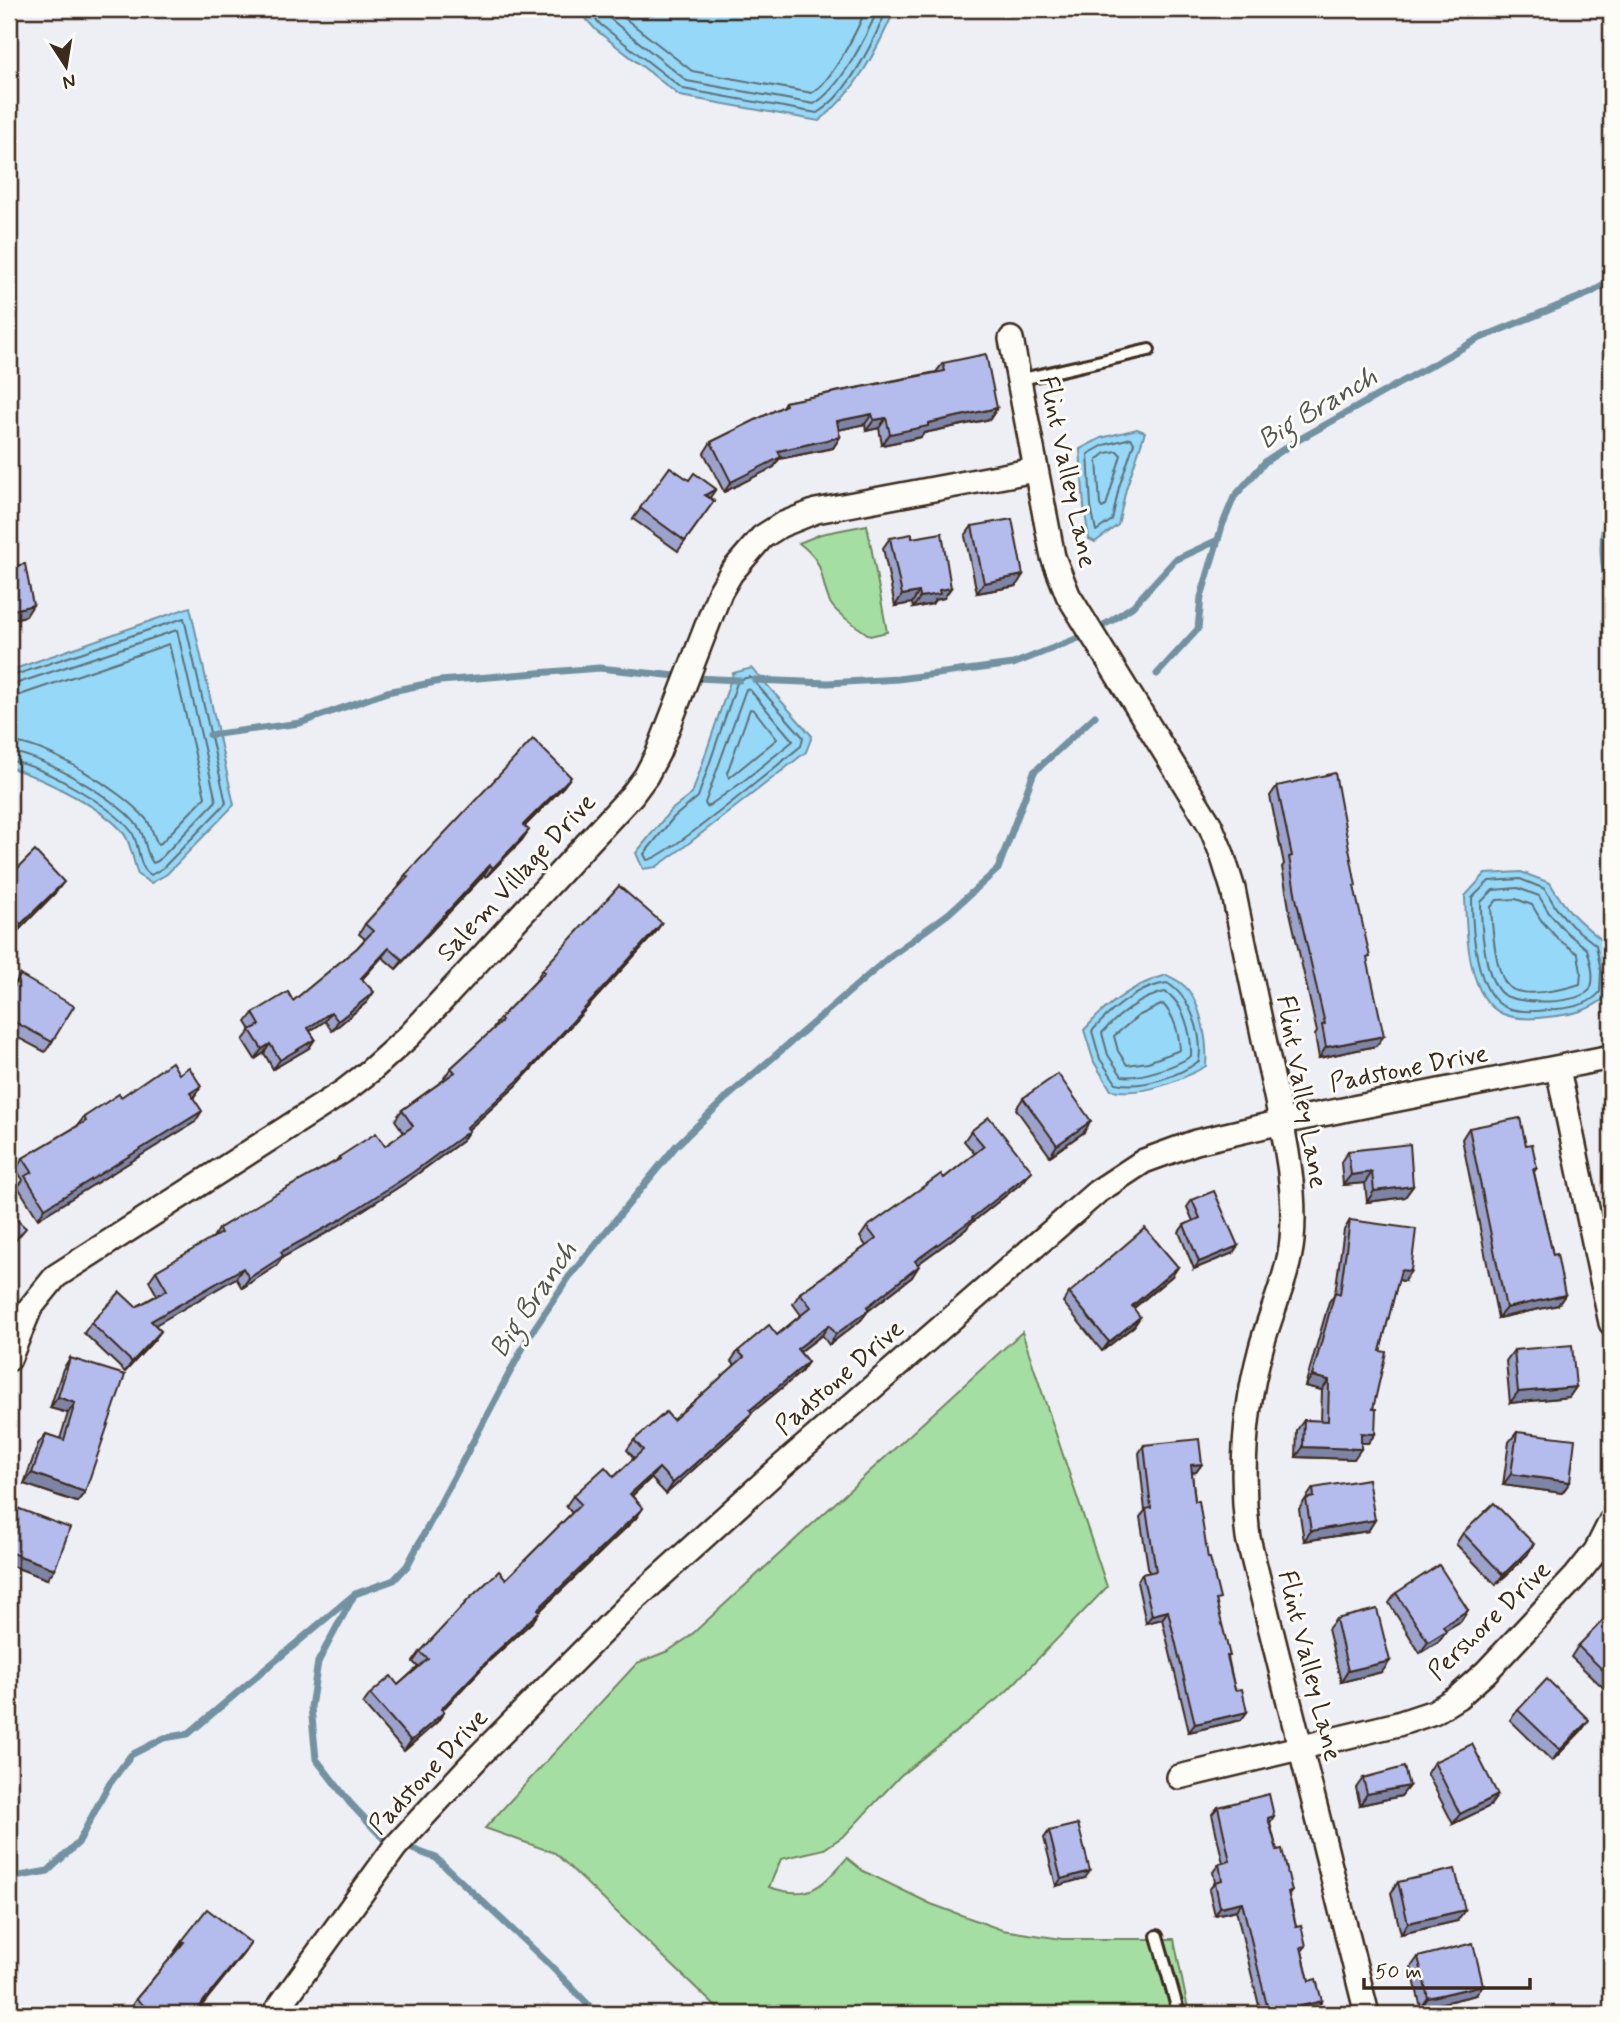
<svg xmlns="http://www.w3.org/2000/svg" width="1620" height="2023" font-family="Mynerve,sans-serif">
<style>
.green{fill:#a5dea2;stroke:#708460;stroke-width:2}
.water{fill:#96d8f8;stroke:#7292a1;stroke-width:2}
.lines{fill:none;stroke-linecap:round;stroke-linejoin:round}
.shore{stroke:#5f7075;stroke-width:2}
.stream{stroke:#7292a1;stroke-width:7}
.service-casing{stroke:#3b2a1e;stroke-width:16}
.minor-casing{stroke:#3b2a1e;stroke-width:28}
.service{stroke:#fdfcf7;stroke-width:10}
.minor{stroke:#fdfcf7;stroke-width:23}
.wall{fill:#9ba2cc;stroke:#3b2a1e;stroke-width:2}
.shaded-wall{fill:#7e84a6;stroke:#3b2a1e;stroke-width:2}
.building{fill:#b4bced;stroke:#3b2a1e;stroke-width:2}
.labels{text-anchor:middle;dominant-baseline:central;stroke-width:6;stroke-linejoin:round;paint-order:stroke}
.street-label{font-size:26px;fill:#3b2a1e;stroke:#fdfcf7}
.water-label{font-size:28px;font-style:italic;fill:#525654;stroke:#fdfcf7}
</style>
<rect width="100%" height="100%" fill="#eeeff5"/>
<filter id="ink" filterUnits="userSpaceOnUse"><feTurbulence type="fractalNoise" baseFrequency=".0143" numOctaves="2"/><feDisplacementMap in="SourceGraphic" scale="14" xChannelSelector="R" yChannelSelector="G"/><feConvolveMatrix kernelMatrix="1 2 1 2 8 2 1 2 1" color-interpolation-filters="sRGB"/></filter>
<g filter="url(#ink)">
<g class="green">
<path d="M867 525 887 632 870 636C858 626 834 614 829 600 818 573 827 565 799 543L821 534Z"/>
<path d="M1022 1332 1107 1587 1006 1692 900 1776 845 1835 824 1849 781 1859 769 1887C810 1901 821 1887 847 1858L863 1871 931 1904 1002 1930 1062 1939H1174L1189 2014H721L716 2007 555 1853 485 1828 637 1663 668 1651 689 1637Z"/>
</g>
<g class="water">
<path d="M577 9H895C877 50 856 92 819 121L680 96 596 30Z"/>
<path d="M1137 429 1145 432 1126 489 1118 525 1095 542 1089 539 1084 507 1080 449 1101 438Z"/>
<path d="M190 607 234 805 167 874 151 883 138 875C134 864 132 850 127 839 114 811 38 777 9 767V671Z"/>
<path d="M752 668 812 736 806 752 684 847 656 867 643 869 636 853 670 811 692 794 733 673Z"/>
<path d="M1521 872 1550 883C1565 909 1579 922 1602 940L1608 971 1607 996C1589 1012 1569 1015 1547 1017 1534 1019 1516 1019 1503 1014 1467 999 1466 929 1465 896L1485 874Z"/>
<path d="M1167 975C1172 978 1178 980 1182 984 1201 998 1208 1043 1206 1066 1178 1082 1144 1096 1111 1090L1094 1062 1084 1030C1107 1004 1133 984 1167 975Z"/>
</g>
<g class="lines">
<g class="shore">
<path d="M586 9 601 25 683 89 817 113C849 94 873 43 887 9"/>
<path d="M598 9 687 81 814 104C841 88 866 37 878 9"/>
<path d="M613 9 692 71 812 93C832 81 857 31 866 9"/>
<path d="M1131 438 1134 443 1119 487 1112 520 1096 531 1091 506 1088 454 1104 445Z"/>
<path d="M1117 451 1121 455 1106 506 1102 508 1100 505 1097 460 1106 453Z"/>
<path d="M9 677 184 618 226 803 163 868 151 875C136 866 141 844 131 831 112 806 40 764 9 761"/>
<path d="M750 677 803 737 801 746C779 764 664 860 647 860L644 854 674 817 698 797 738 680Z"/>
<path d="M9 686 177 630 216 801 158 861 153 863C145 853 146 838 139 828 122 801 40 754 9 752"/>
<path d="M746 689 750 690 793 741 741 783 707 807 705 803Z"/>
<path d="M9 696 20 695 169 644 205 797 161 843 158 844C153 836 152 826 146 819 122 791 46 743 9 742"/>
<path d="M750 709 754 710 777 739 729 778 727 773Z"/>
<path d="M1520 879 1545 889 1556 908 1572 926 1596 945 1601 971 1600 992C1590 1005 1571 1008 1556 1009 1540 1011 1522 1013 1507 1008 1475 996 1472 927 1472 898L1489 881Z"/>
<path d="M1518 888 1539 896 1549 913 1566 932 1587 949C1590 960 1595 975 1591 987 1586 1005 1512 1006 1500 992 1484 974 1481 926 1481 902L1493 890Z"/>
<path d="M1516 899 1532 905 1541 920 1558 939 1578 954 1581 972 1580 984C1565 989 1523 999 1509 987 1495 975 1492 926 1491 907L1497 900Z"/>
<path d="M1167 983C1191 997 1203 1035 1199 1061 1179 1076 1142 1089 1116 1083L1100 1059 1092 1031C1111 1010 1138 987 1167 983Z"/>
<path d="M1165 992C1184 1002 1192 1036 1191 1056 1177 1066 1139 1079 1122 1076L1108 1055 1102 1033C1118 1015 1141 997 1165 992Z"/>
<path d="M1163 1004C1174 1016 1179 1034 1180 1050L1148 1062 1127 1065 1118 1051 1114 1036 1138 1016Z"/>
</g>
<g class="stream">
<path d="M1611 500C1598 539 1603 567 1611 607"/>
<path d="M1157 674 1198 629 1201 597 1222 526 1234 497 1266 461 1293 443 1478 339 1590 293 1611 281"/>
<path d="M755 680 828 683 898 679 1013 664 1081 637 1111 621 1133 606 1175 560 1218 540"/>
<path d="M210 735 300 723 387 692 440 681 599 668 696 678 739 680"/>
<path d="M353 1597 318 1662 311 1707 316 1759 350 1803 383 1838 436 1858 548 1963 597 2014"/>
<path d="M9 1878 48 1871 78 1843 108 1786 131 1755 164 1738 188 1734 355 1594 394 1580 407 1566 528 1338 569 1277 676 1146 726 1098 892 955 948 914 998 869 1034 772 1095 716"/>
</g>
<defs>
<g id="service">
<path d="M1018 380 1149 350"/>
<path d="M1157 1936 1179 2014"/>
</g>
<g id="minor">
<path d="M1011 339 1053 557 1068 595 1210 825 1222 854 1233 889C1245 950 1258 1011 1271 1072 1282 1127 1297 1183 1292 1240 1289 1274 1270 1314 1261 1348 1244 1411 1240 1473 1248 1538L1367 2014"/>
<path d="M1558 1069 1611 1323"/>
<path d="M9 1359 30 1308 56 1276 343 1092 370 1071 409 1036 632 795 646 776 658 753 720 592 731 573 762 537 781 525 816 511 1035 470"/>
<path d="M1179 1777 1398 1724 1434 1712 1458 1697 1486 1672 1576 1576 1596 1551 1611 1521"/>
<path d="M274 2014 395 1847 480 1755 633 1601 782 1466 1097 1192 1144 1161 1196 1142 1282 1122 1611 1057"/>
</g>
</defs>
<use href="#service" class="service-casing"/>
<use href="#minor" class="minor-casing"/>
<use href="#service" class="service"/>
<use href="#minor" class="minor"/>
</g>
<g class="wall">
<path d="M943 363 997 408 990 419 924 433 921 437 882 445 879 428 866 431 865 424 838 430 840 437 833 448 779 459 774 467 724 492 704 453 711 442 782 407 785 402 936 372Z"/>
<path d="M670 467 714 501 678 551 633 519Z"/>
<path d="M972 526 1016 586 977 593 965 536Z"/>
<path d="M890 538H912L944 598 935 600 932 604 913 608 912 603 895 606 883 548Z"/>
<path d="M564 786 525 826 522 840 486 877 484 875 396 969 382 957 362 979 367 1002 332 1031 325 1021 310 1031 315 1039 309 1048 273 1069 264 1053 255 1059 243 1040 251 1030 246 1022 253 1013 293 1001 357 948 365 939 359 934 365 924 400 886 399 885 405 875Z"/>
<path d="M1277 786 1354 888 1367 961 1376 1046 1319 1058 1315 1035 1317 1032 1289 908 1282 867 1284 864 1270 796Z"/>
<path d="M9 877 56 892 14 935 9 931Z"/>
<path d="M655 933 516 1086 468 1130 462 1141 405 1183 332 1230 283 1257 276 1266 242 1288 236 1278 155 1325 161 1331 154 1340 125 1372 84 1333 91 1323 136 1307 157 1295 149 1281 156 1271 212 1239 218 1229 336 1161 339 1157 385 1146 404 1133 395 1120 402 1110 445 1079 444 1078 451 1068 494 1029 493 1028 500 1018 536 981V980L542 970Z"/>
<path d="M20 975 52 1042 45 1052 9 1033V994Z"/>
<path d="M121 1097H193L195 1122 38 1219 18 1187 23 1180 16 1169 23 1158 77 1126 84 1117Z"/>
<path d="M1023 1098 1084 1132 1050 1156 1016 1109Z"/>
<path d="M1469 1128 1526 1145 1537 1168 1534 1172 1553 1255 1565 1295 1558 1305 1498 1318 1462 1139Z"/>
<path d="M971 1131 1024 1181 970 1224 966 1229 918 1264 912 1277 868 1311 861 1320 829 1345 822 1335 800 1352 808 1362 801 1372 752 1412 745 1423 666 1494 651 1478 632 1496 643 1508 636 1518 540 1611 533 1621 488 1662 442 1710 444 1712 437 1722 404 1751 363 1704 370 1694 398 1685 418 1667 413 1662 420 1652 506 1579 572 1513 566 1506 573 1496 614 1477 634 1458 627 1450 634 1440 673 1420 735 1365 731 1361 738 1351 777 1335 801 1315 793 1304 800 1293 866 1246 860 1237 867 1227 944 1178 975 1154 964 1141Z"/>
<path d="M1348 1151 1413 1186 1405 1197 1367 1202 1365 1183 1343 1185 1341 1162Z"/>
<path d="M1192 1200 1233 1253 1194 1269 1179 1232 1184 1225 1193 1221 1187 1207Z"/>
<path d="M1350 1220 1404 1281 1398 1280 1380 1351 1373 1409 1375 1434 1368 1443H1361L1354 1459 1296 1457 1297 1430 1304 1420 1321 1421 1322 1390 1305 1386 1329 1302 1335 1293 1344 1230Z"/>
<path d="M1178 1267 1172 1276 1133 1309 1140 1317 1134 1326 1102 1351 1063 1302 1069 1293Z"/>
<path d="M1514 1350 1576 1387 1569 1397 1510 1403 1506 1361Z"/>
<path d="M70 1358 85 1492 77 1502 24 1484 38 1444 46 1434 60 1439 68 1413 50 1408 63 1369Z"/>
<path d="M1517 1432 1570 1482 1562 1493 1503 1485 1509 1442Z"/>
<path d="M1144 1445 1202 1464 1196 1472 1192 1473 1195 1501 1235 1690 1247 1712 1241 1720 1189 1732 1162 1619 1146 1623 1137 1582 1142 1574 1149 1573 1140 1517 1145 1511 1139 1453Z"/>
<path d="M1313 1488 1375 1520 1368 1531 1304 1541 1299 1509Z"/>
<path d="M17 1508 47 1579 9 1565V1521Z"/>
<path d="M1463 1533 1527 1555 1496 1585 1456 1544Z"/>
<path d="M1396 1593 1468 1610 1461 1621 1446 1630 1439 1641 1420 1653 1389 1603Z"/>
<path d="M1336 1619 1382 1672 1341 1682 1328 1629Z"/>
<path d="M1611 1620V1695L1571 1657 1578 1646Z"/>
<path d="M1518 1710 1582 1730 1552 1761 1510 1720Z"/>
<path d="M1434 1762 1490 1806 1453 1824 1427 1773Z"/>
<path d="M1363 1778 1409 1786 1401 1796 1360 1805 1356 1788Z"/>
<path d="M1218 1807 1274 1816 1270 1823 1277 1850 1292 1891 1289 1895 1296 1926 1306 1946 1302 1951 1309 1981 1322 2001 1316 2009 1303 2012V2014H1261L1236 1910 1215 1915 1209 1890 1215 1882 1213 1872 1219 1864 1223 1863 1212 1814Z"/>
<path d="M1049 1831 1085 1878 1056 1886 1044 1838Z"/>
<path d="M1398 1882 1457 1921 1401 1934 1391 1893Z"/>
<path d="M182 1941 244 1953 195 2014H134L129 2010 136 1999 176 1952 175 1951Z"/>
<path d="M1418 1957 1476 1995 1421 2008 1411 1967Z"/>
</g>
<g class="shaded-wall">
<path d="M997 408 990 419 924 433 921 437 882 445 890 434 928 423Z"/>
<path d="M872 414 865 424 829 432 837 421Z"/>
<path d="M886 418 879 428 866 431 874 420Z"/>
<path d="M840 437 833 448 779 459 774 467 724 492 731 482 778 451Z"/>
<path d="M716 489 709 499 705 495Z"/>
<path d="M1023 575 1016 586 977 593 984 583Z"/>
<path d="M951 588 944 598 935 600 932 604 913 608 920 597 939 590Z"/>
<path d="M919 592 912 603 895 606 902 595Z"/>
<path d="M33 605 26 616 9 620V611Z"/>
<path d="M571 777 564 786 517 834 523 825Z"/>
<path d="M529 830 522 840 486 877 493 868Z"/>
<path d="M490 865 484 875 396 969 403 960Z"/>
<path d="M64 882 56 892 14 935 21 924Z"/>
<path d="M662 923 655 933 516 1086 459 1138 466 1128Z"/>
<path d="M389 948 382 957 355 987 361 978Z"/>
<path d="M374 992 367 1002 332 1031 338 1021Z"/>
<path d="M331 1012 325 1021 301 1037 308 1028Z"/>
<path d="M1384 1036 1376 1046 1319 1058 1326 1047Z"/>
<path d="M315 1039 309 1048 273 1069 280 1060Z"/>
<path d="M270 1044 264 1053 255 1059 262 1049Z"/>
<path d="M201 1086 194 1097 183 1103 190 1093Z"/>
<path d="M202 1111 195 1122 38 1219 45 1208Z"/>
<path d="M1091 1121 1084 1132 1050 1156 1057 1145Z"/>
<path d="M469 1131 462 1141 405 1183 332 1230 283 1257 276 1266 242 1288 249 1278 281 1252Z"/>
<path d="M1032 1171 1024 1181 970 1224 966 1229 908 1271 915 1261Z"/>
<path d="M1372 1172 1365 1183 1343 1185 1351 1175Z"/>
<path d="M1413 1186 1405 1197 1367 1202 1374 1191Z"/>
<path d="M1238 1246 1233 1253 1194 1269 1199 1262Z"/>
<path d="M919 1266 912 1277 868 1311 861 1320 829 1345 836 1334 867 1307Z"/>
<path d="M1178 1267 1172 1276 1125 1315 1132 1306Z"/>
<path d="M243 1268 236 1278 145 1331 151 1321Z"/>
<path d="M1401 1270 1411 1271 1404 1281 1394 1279Z"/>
<path d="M1565 1295 1558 1305 1498 1318 1506 1308Z"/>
<path d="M1140 1317 1134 1326 1102 1351 1109 1342Z"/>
<path d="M829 1325 822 1335 790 1359 797 1349Z"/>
<path d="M161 1331 154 1340 125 1372 132 1362Z"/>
<path d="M808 1362 801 1372 743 1420 750 1410Z"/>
<path d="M1312 1376 1329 1380 1322 1390 1305 1386Z"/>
<path d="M1576 1387 1569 1397 1510 1403 1518 1392Z"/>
<path d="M58 1397 75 1403 68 1413 50 1408Z"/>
<path d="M752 1413 745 1423 666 1494 673 1483Z"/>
<path d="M1361 1433 1375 1434 1368 1443H1354Z"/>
<path d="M1303 1447 1361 1449 1354 1459 1296 1457Z"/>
<path d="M1202 1464 1196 1472 1185 1473 1191 1465Z"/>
<path d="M659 1468 651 1478 623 1504 630 1494Z"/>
<path d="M32 1473 85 1492 77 1502 24 1484Z"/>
<path d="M1511 1474 1570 1482 1562 1493 1503 1485Z"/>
<path d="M643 1508 636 1518 531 1619 538 1609Z"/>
<path d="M1375 1520 1368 1531 1304 1541 1311 1531Z"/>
<path d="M1534 1544 1527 1555 1496 1585 1503 1575Z"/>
<path d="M9 1552 55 1569 47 1579 9 1565Z"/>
<path d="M1468 1610 1461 1621 1436 1636 1443 1626Z"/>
<path d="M540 1611 533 1621 488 1662 434 1719 441 1709 496 1652Z"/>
<path d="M1168 1611 1162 1619 1146 1623 1152 1615Z"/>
<path d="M1446 1631 1439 1641 1420 1653 1428 1642Z"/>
<path d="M1390 1661 1382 1672 1341 1682 1348 1671Z"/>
<path d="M444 1712 437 1722 404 1751 411 1741Z"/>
<path d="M1247 1712 1241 1720 1189 1732 1195 1724Z"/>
<path d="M1589 1720 1582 1730 1552 1761 1560 1750Z"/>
<path d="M1409 1786 1401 1796 1360 1805 1367 1794Z"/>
<path d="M1498 1795 1490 1806 1453 1824 1460 1814Z"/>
<path d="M1090 1871 1085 1878 1056 1886 1061 1879Z"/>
<path d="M1242 1902 1236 1910 1215 1915 1220 1907Z"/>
<path d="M1465 1910 1457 1921 1401 1934 1408 1923Z"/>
<path d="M251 1943 244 1953 195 2014H193Z"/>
<path d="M1483 1985 1476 1995 1421 2008 1428 1998Z"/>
<path d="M1322 2001 1316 2009 1296 2014 1301 2006Z"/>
</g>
<g class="building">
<path d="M986 354 997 408 928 423V426L890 434 886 418 874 420 872 414 837 421 840 437 778 451 781 457 731 482 711 442 786 405 785 402 945 371 943 363Z"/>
<path d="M670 467 689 480 694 473 716 489 705 495 714 501 685 541 640 508Z"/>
<path d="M1012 519 1023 575 984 583 972 526Z"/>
<path d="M942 533 951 588 939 590 940 594 920 597 919 592 902 595 890 538 912 534V538Z"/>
<path d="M25 564 33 605 9 611V567Z"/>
<path d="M533 739 571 777 523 825 529 830 493 868 490 865 403 960 389 948 361 978 374 992 338 1021 331 1012 308 1028 315 1039 280 1060 270 1044 262 1049 250 1030 260 1025 253 1013 288 992 293 1001 357 948 373 931 365 924 408 877 405 875Z"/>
<path d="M1335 773 1356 886H1354L1370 957 1367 958 1384 1036 1326 1047 1322 1025 1325 1024 1296 898 1289 857 1292 856 1277 786Z"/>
<path d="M35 851 64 882 21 924 9 913V877Z"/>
<path d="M619 886 662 923 523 1076 466 1128 469 1131 412 1173 338 1221 281 1252 283 1256 249 1278 243 1268 151 1321 161 1331 132 1362 91 1323 120 1292 136 1307 167 1290 156 1271 221 1233 218 1229 272 1196 340 1159 339 1157 376 1133 385 1146 413 1126 402 1110 455 1072 451 1068 502 1021 500 1018 545 972 542 970Z"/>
<path d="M20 975 74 1006 52 1042 9 1019V997Z"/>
<path d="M172 1062 179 1074 189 1067 201 1086 190 1093 202 1111 45 1208 25 1176 32 1172 23 1158 86 1121 84 1117 119 1094 121 1097Z"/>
<path d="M1058 1074 1091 1121 1057 1145 1023 1098Z"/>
<path d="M989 1117 1032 1171 972 1218 973 1219 915 1261 919 1266 867 1307 869 1310 836 1334 829 1325 797 1349 808 1362 750 1410 752 1413 673 1483 659 1468 630 1494 643 1508 538 1609 540 1611 496 1652 441 1709 444 1712 411 1741 370 1694 391 1676 398 1685 428 1659 420 1652 469 1599 499 1571 506 1579 581 1504 573 1496 605 1467 614 1477 643 1450 634 1440 666 1412 673 1420 744 1357 738 1351 769 1325 777 1335 811 1307 800 1293 876 1239 867 1227 941 1174 944 1178 984 1146 971 1131Z"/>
<path d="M1520 1118 1526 1145 1532 1144 1537 1168 1533 1169 1553 1255 1557 1254 1565 1295 1506 1308 1469 1128Z"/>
<path d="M1410 1144 1413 1186 1374 1191 1372 1172 1351 1175 1348 1151Z"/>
<path d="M1214 1191 1238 1246 1199 1262 1184 1225 1200 1218 1192 1200Z"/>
<path d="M9 1213 26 1228 9 1248Z"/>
<path d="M1350 1220 1416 1229 1411 1271 1401 1270 1380 1351 1386 1352 1373 1409H1376L1375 1434 1361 1433V1449L1303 1447 1304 1420 1328 1421 1329 1380 1312 1376 1335 1292 1340 1294Z"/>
<path d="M1145 1228 1178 1267 1132 1306 1140 1317 1109 1342 1069 1293Z"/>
<path d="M1572 1345 1576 1387 1518 1392 1514 1350Z"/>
<path d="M70 1358 125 1375 85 1492 32 1473 46 1434 64 1440 75 1403 58 1397Z"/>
<path d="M1517 1432 1575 1439 1570 1482 1511 1474Z"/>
<path d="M1199 1439 1202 1464 1191 1465 1195 1501H1199L1208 1558H1210L1220 1599 1216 1600 1230 1656H1227L1235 1690 1242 1689 1247 1712 1195 1724 1168 1611 1152 1615 1142 1574 1156 1571 1146 1509 1151 1508 1144 1445Z"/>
<path d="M1368 1479 1375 1520 1311 1531 1306 1499 1314 1497 1313 1488Z"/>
<path d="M1494 1503 1534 1544 1503 1575 1463 1533Z"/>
<path d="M17 1508 70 1528 55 1569 9 1552V1531Z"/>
<path d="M1439 1565 1468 1610 1443 1626 1446 1631 1428 1642 1396 1593Z"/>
<path d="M1377 1609 1390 1661 1348 1671 1336 1619Z"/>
<path d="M1607 1616 1611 1620V1678L1578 1646Z"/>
<path d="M1547 1679 1589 1720 1560 1750 1518 1710Z"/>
<path d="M1472 1744 1498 1795 1460 1814 1434 1762Z"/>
<path d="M1404 1767 1409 1786 1367 1794 1363 1778Z"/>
<path d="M1269 1794 1274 1816 1268 1818 1277 1850 1282 1849 1292 1891 1288 1892 1296 1926 1301 1925 1306 1946 1301 1947 1309 1981 1316 1979 1322 2001 1301 2006 1303 2014H1269L1242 1902 1220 1907 1215 1882 1222 1880 1219 1864 1230 1861 1218 1807Z"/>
<path d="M1078 1824 1090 1871 1061 1879 1049 1831Z"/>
<path d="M1455 1869 1465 1910 1408 1923 1398 1882Z"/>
<path d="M207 1909 251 1943 193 2014H154L136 1999 184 1942 182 1941Z"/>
<path d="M1473 1943 1483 1985 1428 1998 1418 1957Z"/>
</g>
</g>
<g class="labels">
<g class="street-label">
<text transform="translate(1067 472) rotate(78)">Flint Valley Lane</text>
<text transform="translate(517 878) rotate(-47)">Salem Village Drive</text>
<text transform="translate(1409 1069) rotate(-11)">Padstone Drive</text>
<text transform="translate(1301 1092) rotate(80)">Flint Valley Lane</text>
<text transform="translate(840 1378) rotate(-41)">Padstone Drive</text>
<text transform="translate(1490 1621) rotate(-44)">Pershore Drive</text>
<text transform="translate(1309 1666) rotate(76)">Flint Valley Lane</text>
<text transform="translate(429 1772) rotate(-47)">Padstone Drive</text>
</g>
<g class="water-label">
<text transform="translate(1318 409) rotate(-31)">Big Branch</text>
<text transform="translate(534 1300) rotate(-56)">Big Branch</text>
</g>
</g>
<rect width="1620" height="2023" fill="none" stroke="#fdfcf7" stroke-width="35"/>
<rect x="18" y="18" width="1585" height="1988" fill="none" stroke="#3b2a1e" stroke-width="2.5" filter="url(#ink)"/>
<g transform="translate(66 66) rotate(168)" stroke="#fdfcf7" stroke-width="5" paint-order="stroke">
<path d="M0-5L12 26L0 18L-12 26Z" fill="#3b2a1e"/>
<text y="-10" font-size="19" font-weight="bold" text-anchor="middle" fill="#3b2a1e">N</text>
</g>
<path d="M1364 1978v10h166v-10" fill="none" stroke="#3b2a1e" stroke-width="3.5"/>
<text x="1375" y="1978" font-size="21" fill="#3b2a1e" stroke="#fdfcf7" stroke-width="5" paint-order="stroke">50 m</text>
</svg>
